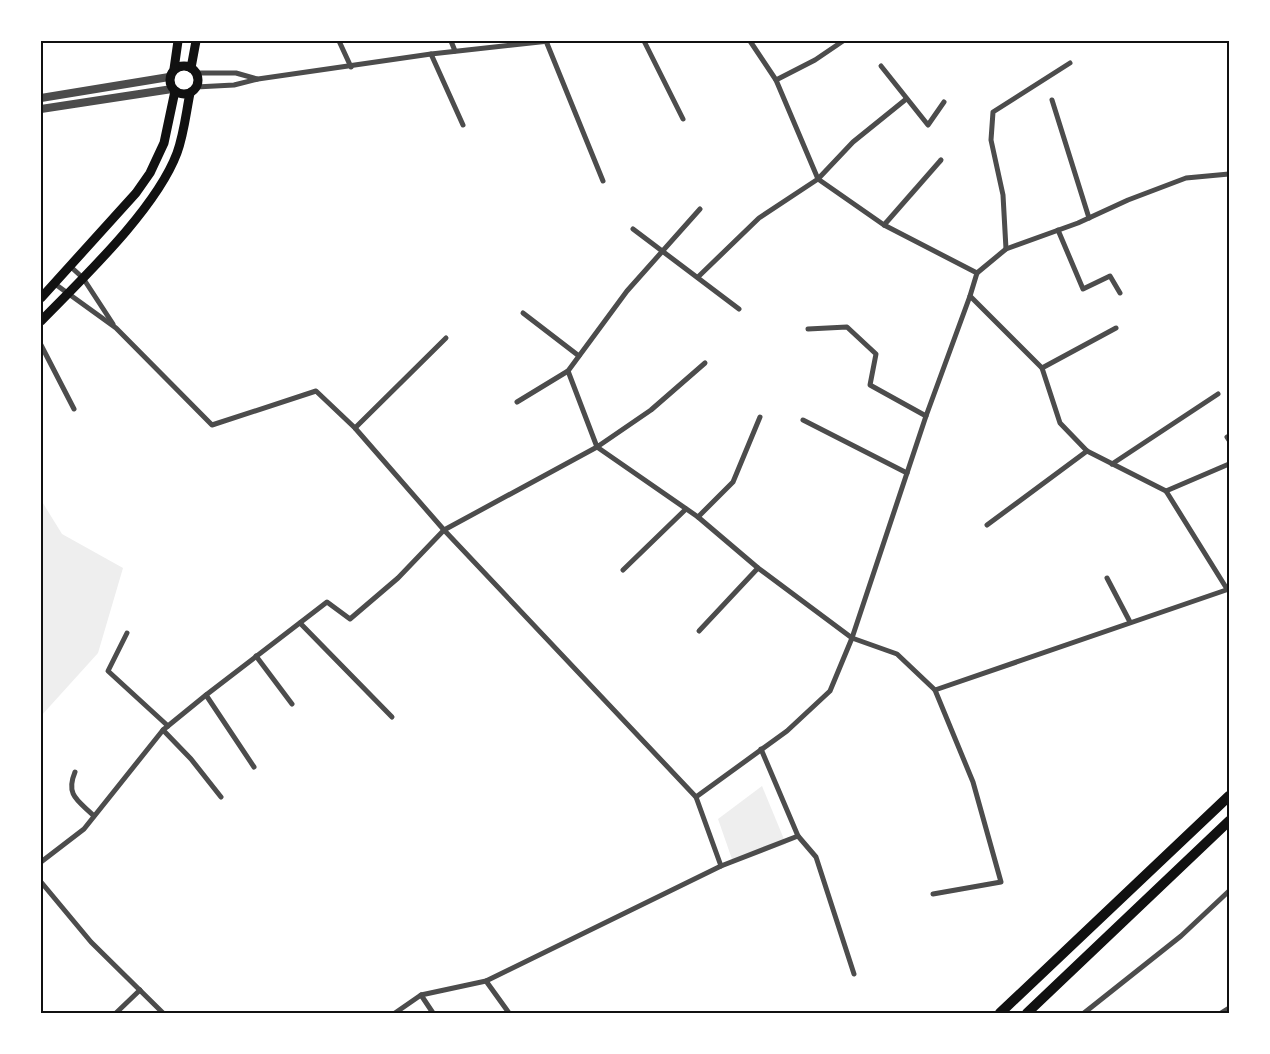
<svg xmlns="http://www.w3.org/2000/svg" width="1270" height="1054" font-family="Inter,sans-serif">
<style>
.green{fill:#eee}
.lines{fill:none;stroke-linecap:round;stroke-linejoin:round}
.minor{stroke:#4c4c4c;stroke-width:5}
.tertiary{stroke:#4c4c4c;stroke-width:8}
.secondary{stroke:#111;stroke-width:9}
.trunk{stroke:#111;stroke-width:10}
.neatline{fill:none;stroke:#111;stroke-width:2}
</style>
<rect width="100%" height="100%" fill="#fff"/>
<g class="green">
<path d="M41 500 62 534 123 568 98 653 41 716Z"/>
<path d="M762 786 786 844 733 862 718 819Z"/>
</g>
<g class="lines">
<g class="minor">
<path d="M339 41 351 67"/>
<path d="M451 41 455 51"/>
<path d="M546 41 603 181"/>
<path d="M644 41 683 119"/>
<path d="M750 41 776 80 818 179 884 225 977 273 970 296 1042 368 1060 423 1087 451 1166 491 1227 589"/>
<path d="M431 54 463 125"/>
<path d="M881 66 928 125 944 102"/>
<path d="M196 73H236L257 79"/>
<path d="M776 80 815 60 843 41"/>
<path d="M196 87 234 85 258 79 431 54 549 41"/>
<path d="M1052 100 1089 218"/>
<path d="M884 225 941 160"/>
<path d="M633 229 739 309"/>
<path d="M1058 230 1083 289 1110 276 1120 293"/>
<path d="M1006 249 1003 195 991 140 993 112 1070 63"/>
<path d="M71 267 83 278 113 324"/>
<path d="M977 273 1006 249 1078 223 1128 200 1186 178 1229 174"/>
<path d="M698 277 759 218 818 179 853 142 905 100"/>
<path d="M55 284 116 328 212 425 316 391 355 428 444 530 696 797 721 866 486 981 421 995 395 1013"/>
<path d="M523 313 579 356"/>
<path d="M808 329 847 327 876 354 870 385 926 416"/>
<path d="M41 345 74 409"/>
<path d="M1042 368 1116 328"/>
<path d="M568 371 597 447 651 410 705 363"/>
<path d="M517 402 568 371 627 291 700 209"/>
<path d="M803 420 907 473"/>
<path d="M355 428 446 338"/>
<path d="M1227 437 1229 440"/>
<path d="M1112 464 1218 394"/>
<path d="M1166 491 1229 464"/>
<path d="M698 517 733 482 760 417"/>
<path d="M987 525 1087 451"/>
<path d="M623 570 686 509"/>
<path d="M1107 578 1130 622"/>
<path d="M300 623 392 717"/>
<path d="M699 631 758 568"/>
<path d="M127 633 108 671 168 726"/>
<path d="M256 656 292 704"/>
<path d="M206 695 254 767"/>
<path d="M163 730 191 759 221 797"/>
<path d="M761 749 798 836"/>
<path d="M75 772C65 796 79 801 94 816"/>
<path d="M696 797 787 731 830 691 852 638 926 416 970 296"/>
<path d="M41 862 84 829 163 730 206 695 327 602 350 619 398 578 444 530 597 447 698 517 758 568 852 638 897 654 935 690 1229 589"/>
<path d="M721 866 798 836 816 857 854 974"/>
<path d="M41 882 91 942 163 1013"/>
<path d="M933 894 1001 882 973 782 935 690"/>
<path d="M486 981 509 1013"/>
<path d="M421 995 433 1013"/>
<path d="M116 1013 140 990"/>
<path d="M1084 1013 1181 936 1229 891"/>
<path d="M1221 1013 1229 1008"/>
</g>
<g class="tertiary">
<path d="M41 98 169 77"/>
<path d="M41 109 172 89"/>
</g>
<g class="secondary">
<circle cx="184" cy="80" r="14"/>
<path d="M191 68 196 41"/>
<path d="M174 69 178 41"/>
<path d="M41 298 136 193 150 173 164 143 175 91"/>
<path d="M41 321C83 278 156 209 177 153 184 134 186 113 190 93"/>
</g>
<g class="trunk">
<path d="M1000 1013 1229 796"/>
<path d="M1027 1013 1229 821"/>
</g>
</g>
<rect width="1270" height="1054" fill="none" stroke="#ffffff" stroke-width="85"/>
<rect x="42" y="42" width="1186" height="970" class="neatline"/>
</svg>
